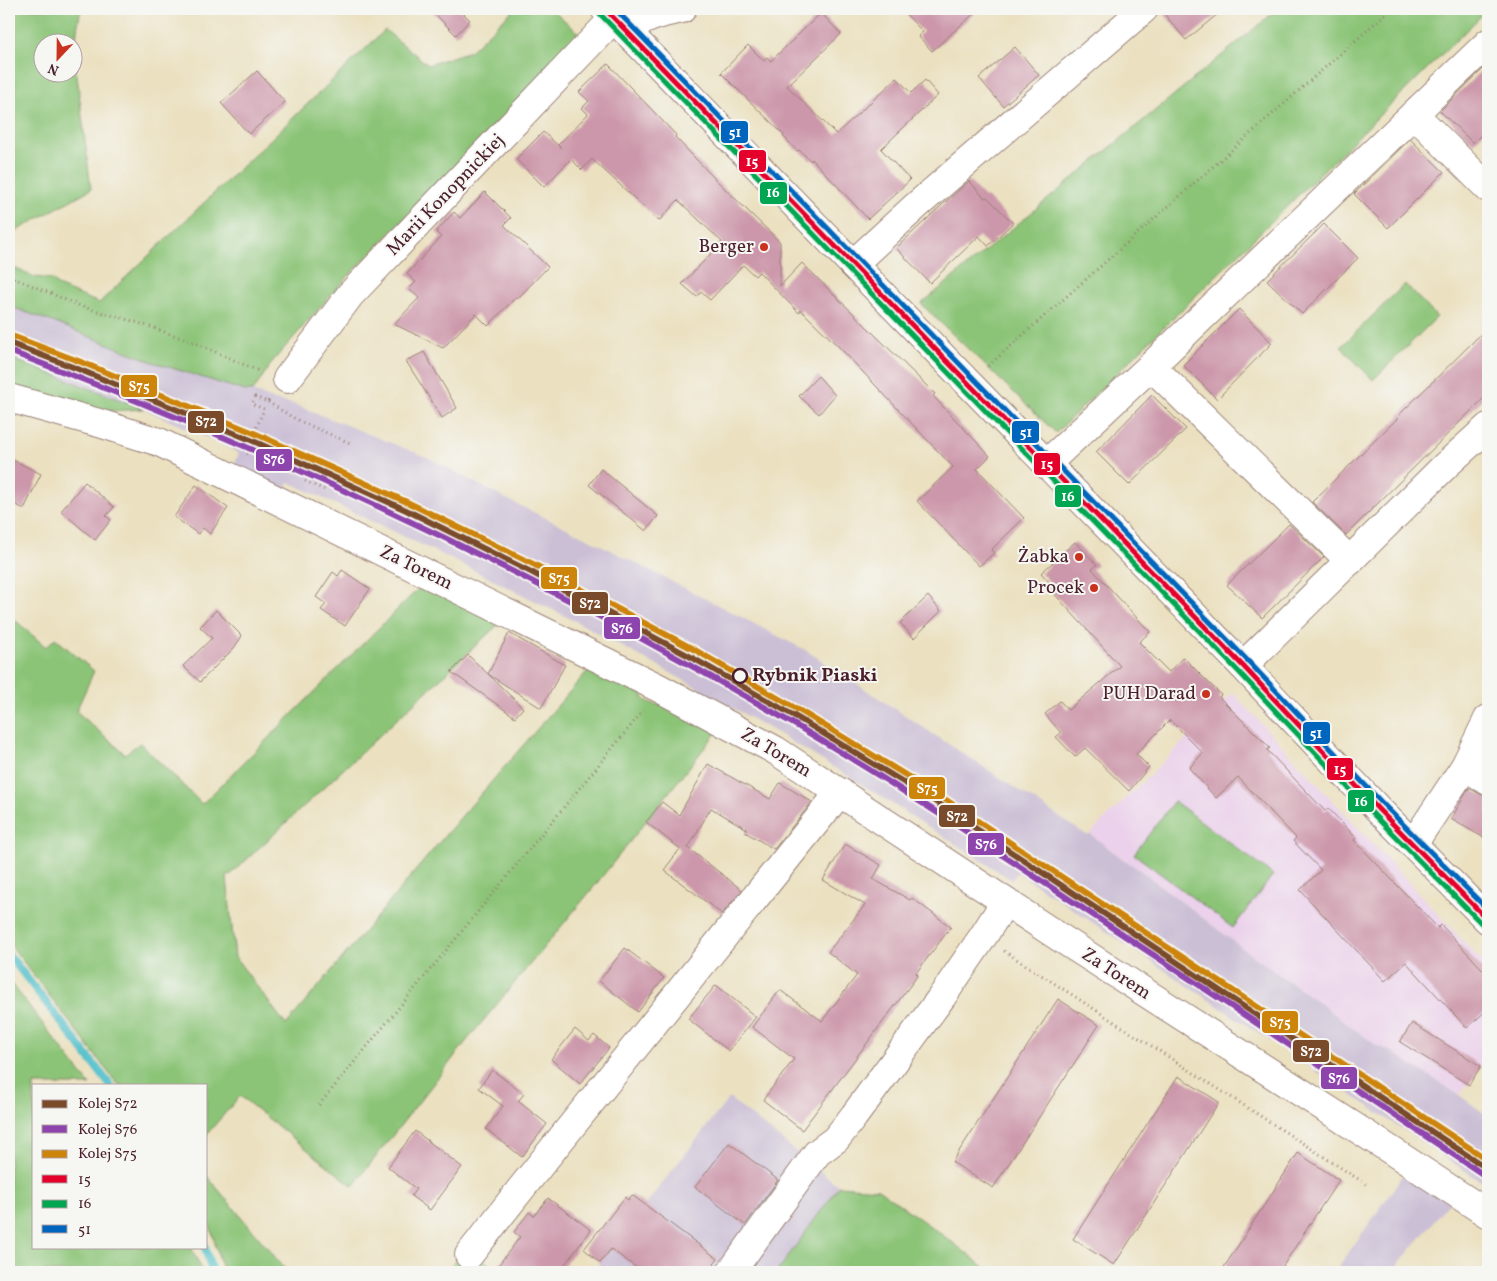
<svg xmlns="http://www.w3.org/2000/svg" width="1497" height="1281" font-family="Vollkorn,serif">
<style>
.built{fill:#ebd1eb}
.industrial{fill:#cbbfd5}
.green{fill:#8bc477;stroke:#6a7251;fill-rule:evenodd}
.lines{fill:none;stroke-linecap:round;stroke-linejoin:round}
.stream{stroke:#54c1cb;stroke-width:8}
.building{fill:#cc97aa}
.minor-casing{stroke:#9a8076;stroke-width:30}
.path{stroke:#9a8076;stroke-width:3;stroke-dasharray:1 4;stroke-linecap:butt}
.minor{stroke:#fff;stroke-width:28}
.bus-1-casing{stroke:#f6f6f2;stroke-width:9}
.bus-2-casing{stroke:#f6f6f2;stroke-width:9}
.bus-3-casing{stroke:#f6f6f2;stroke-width:9}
.bus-1{stroke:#e4002b;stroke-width:5}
.bus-2{stroke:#00a651;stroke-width:5}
.bus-3{stroke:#0065bd;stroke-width:5}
.rail-1-casing{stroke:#f6f6f2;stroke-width:10}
.rail-2-casing{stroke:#f6f6f2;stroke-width:10}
.rail-3-casing{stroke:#f6f6f2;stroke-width:10}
.rail-1{stroke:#7a4b2a;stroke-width:6}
.rail-2{stroke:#8e44ad;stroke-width:6}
.rail-3{stroke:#cc840b;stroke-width:6}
.poi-dot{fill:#c8321e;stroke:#f6f6f2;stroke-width:2}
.stop-dot{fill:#f6f6f2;stroke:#4a1f2b;stroke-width:2.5}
.labels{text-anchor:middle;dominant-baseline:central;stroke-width:4;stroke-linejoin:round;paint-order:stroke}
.street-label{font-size:19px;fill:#4a1f2b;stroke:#f6f6f2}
.poi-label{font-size:19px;fill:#4a1f2b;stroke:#f6f6f2;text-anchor:end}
.stop-label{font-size:19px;font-weight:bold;fill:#4a1f2b;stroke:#f6f6f2;text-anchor:start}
.line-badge{stroke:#f6f6f2;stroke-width:2}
.badge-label{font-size:14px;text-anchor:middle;font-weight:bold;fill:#fff}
</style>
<rect width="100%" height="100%" fill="#f6f6f2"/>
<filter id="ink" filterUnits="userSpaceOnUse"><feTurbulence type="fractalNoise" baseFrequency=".02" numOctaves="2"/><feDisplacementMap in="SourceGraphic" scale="10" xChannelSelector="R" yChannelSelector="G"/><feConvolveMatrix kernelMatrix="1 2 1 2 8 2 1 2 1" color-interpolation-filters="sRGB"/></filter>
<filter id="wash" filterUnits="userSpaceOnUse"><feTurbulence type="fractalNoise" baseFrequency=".0096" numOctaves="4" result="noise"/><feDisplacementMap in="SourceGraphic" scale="20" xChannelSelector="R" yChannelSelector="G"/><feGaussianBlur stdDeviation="1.12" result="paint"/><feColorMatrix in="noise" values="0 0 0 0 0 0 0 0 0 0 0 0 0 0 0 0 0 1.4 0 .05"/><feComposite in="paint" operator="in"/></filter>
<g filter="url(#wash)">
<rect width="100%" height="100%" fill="#ebe1c1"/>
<path class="built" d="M1233 693 1488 968V1057L1459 1095 1392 1052 1377 1046 1314 999 1250 954 1137 868 1124 860 1090 834Z"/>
<g class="industrial">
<path d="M9 306 245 391H253L275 400 293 404 429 458 500 496 589 539 807 651 1085 834 1089 836 1090 834 1124 860 1137 868 1250 954 1314 999 1377 1046 1392 1052 1459 1095 1488 1116V1186L1017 872 1012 880 861 784 777 733 698 688 581 624 449 558 289 482 285 491 234 465 239 453 216 442 144 409 9 358Z"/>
<path d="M729 1098 839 1186 777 1272H593Z"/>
<path d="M1404 1174 1450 1202 1392 1272H1335Z"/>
</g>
<g class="green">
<path d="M9 9H81L77 29 75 60 91 189 9 235ZM72 42V72H42V42Z"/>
<path d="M514 9H552L582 36 337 288 273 361 253 391H245L153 362 58 324 9 306V266L35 277 51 279 60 287 99 303 385 30 428 65 470 51Z"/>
<path d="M1278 9H1488L1056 433 921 304Z"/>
<path d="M1405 284 1437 317 1373 380 1341 347Z"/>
<path d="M9 358 144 409 97 412 9 387Z"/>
<path d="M423 584 502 621 227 878 235 957 286 1025 448 832 591 667 642 693 644 699C651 703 655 706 663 704L717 732 593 888 469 1038 353 1186 240 1096 206 1135V1085H118L9 943V615L46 647 55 638 94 671 76 711 125 754 140 743 202 804Z"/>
<path d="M1174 801 1273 875 1233 928 1134 854Z"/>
<path d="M9 980 90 1085H34V1247H191L203 1272H9Z"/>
<path d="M206 1175 286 1270 289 1272H223L206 1211Z"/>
<path d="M839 1186 878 1189 948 1239 991 1272H777Z"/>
<path d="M464 1252 479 1256 499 1272H445Z"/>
</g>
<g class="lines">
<g class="stream">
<path d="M9 955 110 1085"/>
<path d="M205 1247 212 1272"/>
</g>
</g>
<g id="blocks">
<g class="building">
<path d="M430 9H459L470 20 456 35Z"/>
<path d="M901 9H979L932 51 918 36 923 32Z"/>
<path d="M1160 9H1224L1186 40Z"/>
<path d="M821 13 841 34 787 86 836 134 897 78 911 93 925 80 938 95 881 149 910 180 868 219 812 159 811 161 799 150 797 151 783 136 784 135 721 73 748 45 764 61 767 57 771 61Z"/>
<path d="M1015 47 1039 75 1003 106 979 78Z"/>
<path d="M608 64 676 135 675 137 716 180 780 242V286L802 263 935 394 933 396 990 456 977 469 1024 518 991 550 994 553 979 566 917 501 953 467 841 349 801 310 799 313 759 272 755 276 743 265 710 300 701 292 697 297 682 284 722 242 678 200 659 221 592 159 582 170 571 159 544 187 516 159 543 132 561 148 558 145 588 114 582 108 589 101 579 92Z"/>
<path d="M1488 64V128L1473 143 1440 111Z"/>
<path d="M257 71 285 102 249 134 221 103Z"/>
<path d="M1410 139 1444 172 1388 228 1354 194Z"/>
<path d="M969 181 985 198 987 197 1013 223 988 246 979 236 930 283 896 248 942 205Z"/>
<path d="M485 192 511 218 504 225 548 267 518 298 516 297 488 326 476 314 443 348 394 324 419 298 409 289 416 282 407 274 441 237 436 232 454 212 460 218Z"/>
<path d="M1324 224 1358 258 1302 314 1267 280Z"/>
<path d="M1239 309 1272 343 1217 399 1183 365Z"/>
<path d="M1488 327V394L1346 535 1312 502 1400 416 1399 415Z"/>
<path d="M424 352 457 408 442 418 406 361Z"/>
<path d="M818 376 835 395 819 414 799 396Z"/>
<path d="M1152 395 1186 429 1129 485 1096 452Z"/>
<path d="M9 458 41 474 24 509 9 501Z"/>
<path d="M601 469 658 516 646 531 589 485Z"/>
<path d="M85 482 114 507 106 516 111 520 95 540 61 511Z"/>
<path d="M196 485 228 508 210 534 203 528 198 534 174 517Z"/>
<path d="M1289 524 1324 557 1262 618 1227 585Z"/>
<path d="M1075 542 1097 565 1092 569 1150 632 1139 642 1169 672 1183 657 1221 695 1219 697 1270 748 1267 750 1325 811 1328 808 1356 838 1354 840 1438 928 1441 925 1488 975V1009L1467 1028 1406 962 1385 981 1300 890 1321 870 1293 841 1296 838 1238 777 1216 798 1189 768 1203 753 1170 720 1136 754 1149 767 1129 791 1085 748 1075 757 1056 737 1061 733 1045 714 1060 701 1068 710 1120 666 1050 589 1053 586 1041 573Z"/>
<path d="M342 570 370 589 345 626 321 610 326 604 316 597 333 572 338 576Z"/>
<path d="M928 596 941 611 914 638 900 623Z"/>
<path d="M216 610 242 636 234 648 200 682 183 666 212 638 200 627Z"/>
<path d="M509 633 565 665 541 708 488 674 523 708 515 717 451 672 468 655 488 674Z"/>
<path d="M708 764 770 799 780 783 812 802 774 849 745 832 747 829 711 808 688 848 742 890 722 914 664 870 680 849 646 822 662 802 679 815Z"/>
<path d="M1469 788 1480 794 1488 797V840L1451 819Z"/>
<path d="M845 844 881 865 873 879 910 900 912 898 951 927 916 973 918 975 802 1130 763 1100 794 1059 752 1027 780 990 822 1021 857 975 828 952 865 905 823 880Z"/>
<path d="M625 948 664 978 638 1012 599 981Z"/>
<path d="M716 985 756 1017 729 1051 688 1019Z"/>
<path d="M1058 999 1099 1025 993 1188 952 1162Z"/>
<path d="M1412 1023 1481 1066 1469 1085 1400 1042Z"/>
<path d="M575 1029 589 1041 594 1035 609 1048 580 1084 551 1059Z"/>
<path d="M492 1070 524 1094 518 1101 547 1124 522 1157 486 1129 503 1106 479 1088Z"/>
<path d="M1178 1076 1219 1102 1114 1265 1073 1239Z"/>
<path d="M415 1131 462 1167 430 1210 411 1196 416 1189 388 1167Z"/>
<path d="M729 1143 778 1180 745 1225 695 1187Z"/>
<path d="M1298 1153 1339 1180 1321 1207 1279 1272H1221Z"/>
<path d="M632 1195 718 1259 708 1272H642L611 1249 600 1263 584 1249 625 1197 628 1200Z"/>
<path d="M548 1198 591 1230 559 1272H493L520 1237 514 1232 529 1212 534 1216Z"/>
</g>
</g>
</g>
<g filter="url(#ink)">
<use href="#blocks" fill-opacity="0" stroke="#9a8076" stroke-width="1"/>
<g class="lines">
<defs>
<g id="minor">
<path d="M605 9 1243 666 1379 810 1488 920"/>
<path d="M626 31C643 18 661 13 682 9"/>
<path d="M1414 114 1488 188"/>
<path d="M853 264 916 206 1144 9"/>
<path d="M1151 366 1350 561"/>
<path d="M287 379 350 295 614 18"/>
<path d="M9 398 99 423 159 442 659 688 775 750 1059 937 1389 1149 1488 1214"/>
<path d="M1045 463 1057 454 1151 366 1488 43"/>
<path d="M1243 666 1445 466 1488 427"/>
<path d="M1465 766 1488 719"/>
<path d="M1413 844 1465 766 1488 781"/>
<path d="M469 1255 520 1190 840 792"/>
<path d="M731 1272 817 1153 836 1139 854 1116 941 998 982 938 1005 902"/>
</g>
</defs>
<use href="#minor" class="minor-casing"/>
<g class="path">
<path d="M9 276 83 307 136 322 193 342 261 372"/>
<path d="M988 366 1391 9"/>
<path d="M268 402 297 420 350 443"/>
<path d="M248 454 246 453 264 409 252 404 255 397 268 402 269 398"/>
<path d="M305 481 327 491"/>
<path d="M1004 951 1366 1184"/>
<path d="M319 1105 643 711"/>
</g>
<use href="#minor" class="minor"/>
<defs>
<path id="bus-1" d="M605 9 1243 666 1379 810 1488 920"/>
<path id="bus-2" d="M600 14 1238 671 1374 815 1483 925"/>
<path id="bus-3" d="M615 9 1248 661 1384 805 1488 910"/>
</defs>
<use href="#bus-1" class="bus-1-casing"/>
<use href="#bus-2" class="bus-2-casing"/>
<use href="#bus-3" class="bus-3-casing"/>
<use href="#bus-1" class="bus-1"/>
<use href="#bus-2" class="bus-2"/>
<use href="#bus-3" class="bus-3"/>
<defs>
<path id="rail-1" d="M9 343 78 369 251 440 406 510 531 572 691 657 798 718 936 802 1488 1169"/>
<path id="rail-2" d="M9 351C280 453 542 577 792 723 893 782 990 847 1087 911 1220 998 1352 1087 1484 1175"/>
<path id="rail-3" d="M12 336 81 362 254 433 409 503 535 565 695 650 802 712 940 796 1488 1160"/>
</defs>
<use href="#rail-1" class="rail-1-casing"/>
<use href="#rail-2" class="rail-2-casing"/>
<use href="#rail-3" class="rail-3-casing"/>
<use href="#rail-1" class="rail-1"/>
<use href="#rail-2" class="rail-2"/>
<use href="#rail-3" class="rail-3"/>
</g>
</g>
<g class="poi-dot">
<circle cx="764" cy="247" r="5"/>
<circle cx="1079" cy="557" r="5"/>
<circle cx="1094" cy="588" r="5"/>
<circle cx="1206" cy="694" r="5"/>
</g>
<circle class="stop-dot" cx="740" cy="676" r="7"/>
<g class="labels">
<g class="street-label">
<text transform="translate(446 195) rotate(-46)">Marii Konopnickiej</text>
<text transform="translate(416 568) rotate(26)">Za Torem</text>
<text transform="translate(776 753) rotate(31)">Za Torem</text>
<text transform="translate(1116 974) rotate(33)">Za Torem</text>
</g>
<g class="poi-label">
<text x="754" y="247">Berger</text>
<text x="1069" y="557">Żabka</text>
<text x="1084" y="588">Procek</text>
<text x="1196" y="694">PUH Darad</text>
</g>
<g class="stop-label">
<text x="752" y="676">Rybnik Piaski</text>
</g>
</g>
<g class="line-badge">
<rect x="720" y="120" width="29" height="24" rx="5" fill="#0065bd"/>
<rect x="738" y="149" width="29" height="24" rx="5" fill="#e4002b"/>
<rect x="759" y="181" width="29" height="24" rx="5" fill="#00a651"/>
<rect x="120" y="374" width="38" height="24" rx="5" fill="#cc840b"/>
<rect x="187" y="410" width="38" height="24" rx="5" fill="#7a4b2a"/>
<rect x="1011" y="420" width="29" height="24" rx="5" fill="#0065bd"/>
<rect x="255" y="448" width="38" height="24" rx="5" fill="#8e44ad"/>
<rect x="1033" y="452" width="28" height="24" rx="5" fill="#e4002b"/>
<rect x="1054" y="484" width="28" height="24" rx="5" fill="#00a651"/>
<rect x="540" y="566" width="38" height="24" rx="5" fill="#cc840b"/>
<rect x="571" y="591" width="38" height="24" rx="5" fill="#7a4b2a"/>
<rect x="603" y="616" width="38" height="24" rx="5" fill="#8e44ad"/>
<rect x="1302" y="721" width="29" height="24" rx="5" fill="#0065bd"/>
<rect x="1326" y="757" width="28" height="24" rx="5" fill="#e4002b"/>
<rect x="908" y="776" width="38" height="24" rx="5" fill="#cc840b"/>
<rect x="1347" y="789" width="28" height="24" rx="5" fill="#00a651"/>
<rect x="938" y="804" width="38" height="24" rx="5" fill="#7a4b2a"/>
<rect x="967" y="832" width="38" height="24" rx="5" fill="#8e44ad"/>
<rect x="1261" y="1010" width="38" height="24" rx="5" fill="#cc840b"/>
<rect x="1292" y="1039" width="38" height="24" rx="5" fill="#7a4b2a"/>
<rect x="1320" y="1066" width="38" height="24" rx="5" fill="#8e44ad"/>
</g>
<g class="badge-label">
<text x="735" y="137">51</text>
<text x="752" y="166">15</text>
<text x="773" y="197">16</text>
<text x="139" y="391">S75</text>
<text x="206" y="426">S72</text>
<text x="1026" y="437">51</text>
<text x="274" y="464">S76</text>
<text x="1047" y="469">15</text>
<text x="1068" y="501">16</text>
<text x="559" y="583">S75</text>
<text x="590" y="608">S72</text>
<text x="622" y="633">S76</text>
<text x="1316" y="738">51</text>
<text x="1340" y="774">15</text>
<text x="927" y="793">S75</text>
<text x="1361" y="806">16</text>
<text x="957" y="821">S72</text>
<text x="986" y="849">S76</text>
<text x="1280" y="1027">S75</text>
<text x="1311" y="1056">S72</text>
<text x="1339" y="1083">S76</text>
</g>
<rect width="1497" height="1281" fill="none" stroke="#f6f6f2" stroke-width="30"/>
<rect x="32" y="1084" width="175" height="165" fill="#f6f6f2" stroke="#b1a0a2"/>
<rect x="42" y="1100" width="25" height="8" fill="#7a4b2a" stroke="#b1a0a2"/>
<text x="78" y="1108" font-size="15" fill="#4a1f2b">Kolej S72</text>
<rect x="42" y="1125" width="25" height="8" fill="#8e44ad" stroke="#b1a0a2"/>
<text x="78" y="1134" font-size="15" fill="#4a1f2b">Kolej S76</text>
<rect x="42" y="1150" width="25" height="8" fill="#cc840b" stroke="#b1a0a2"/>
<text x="78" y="1158" font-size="15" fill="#4a1f2b">Kolej S75</text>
<rect x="42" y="1175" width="25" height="8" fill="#e4002b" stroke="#b1a0a2"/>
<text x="78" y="1184" font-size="15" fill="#4a1f2b">15</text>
<rect x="42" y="1200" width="25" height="8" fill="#00a651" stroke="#b1a0a2"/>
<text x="78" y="1208" font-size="15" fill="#4a1f2b">16</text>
<rect x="42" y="1225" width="25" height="8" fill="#0065bd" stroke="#b1a0a2"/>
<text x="78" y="1234" font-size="15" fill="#4a1f2b">51</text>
<g transform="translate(58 58) rotate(202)"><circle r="24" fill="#f6f6f2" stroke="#b1a0a2"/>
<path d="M0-4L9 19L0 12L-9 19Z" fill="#c8321e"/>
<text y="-8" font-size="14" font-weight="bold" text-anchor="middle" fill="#4a1f2b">N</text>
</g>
</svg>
